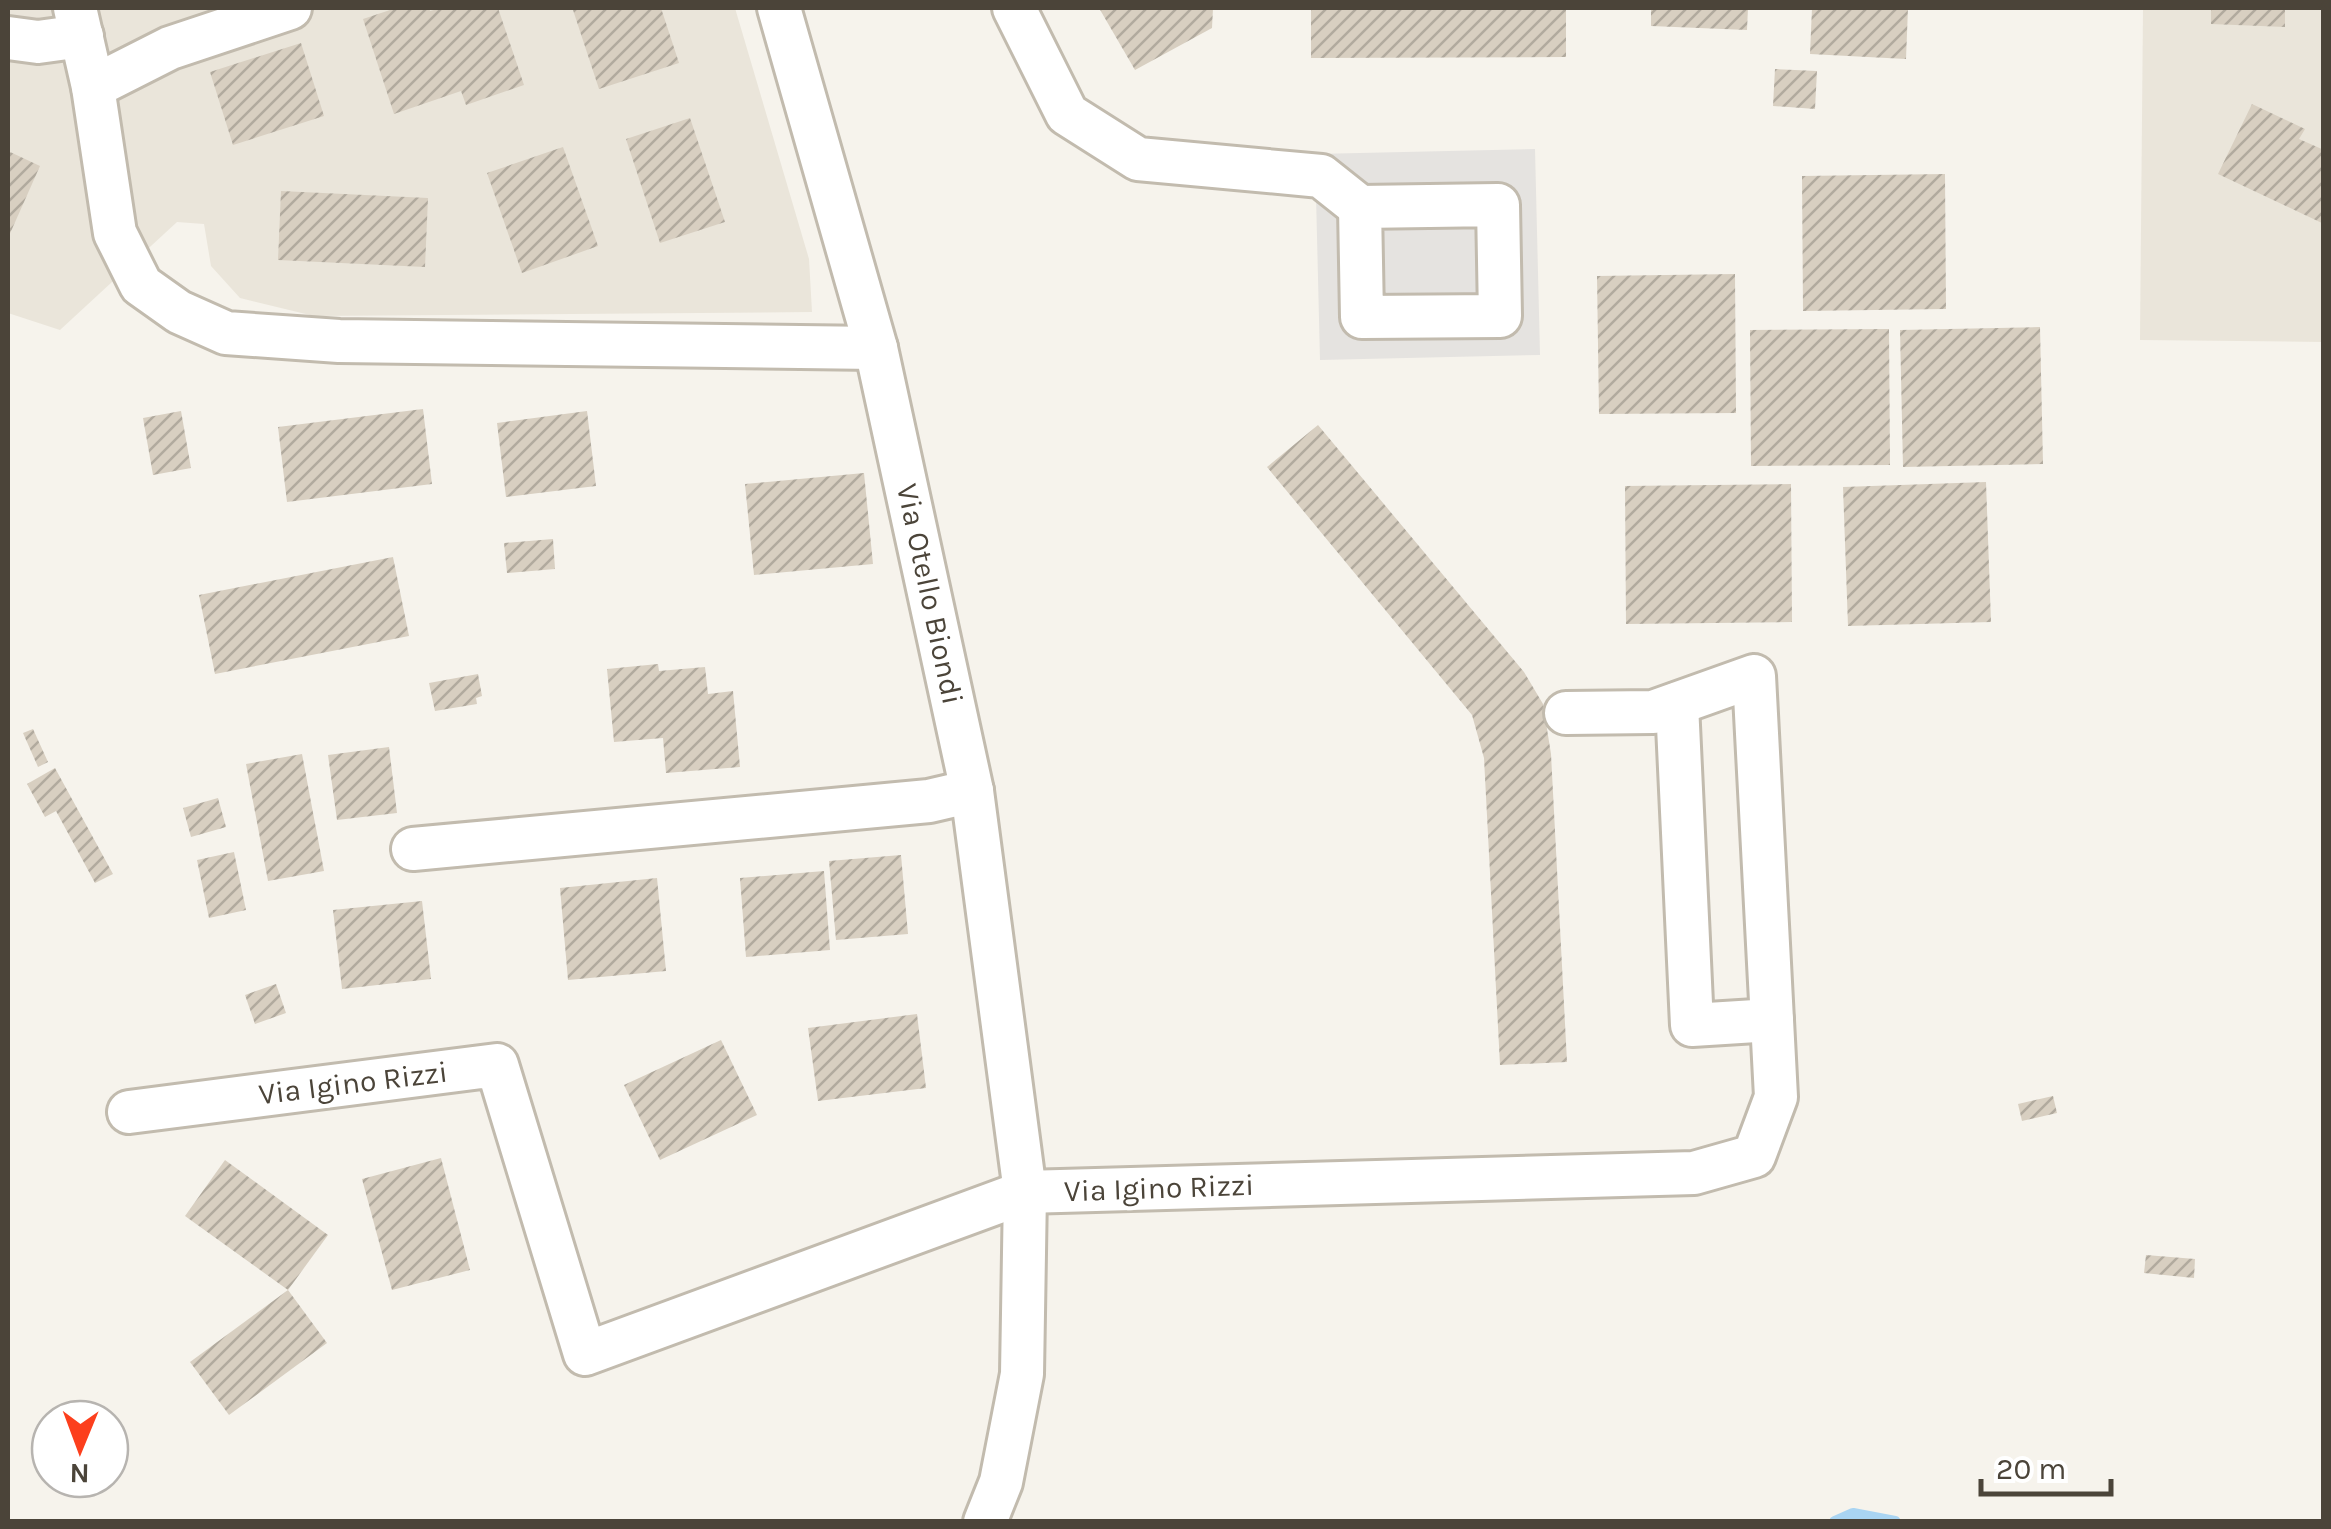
<svg xmlns="http://www.w3.org/2000/svg" width="2331" height="1529" font-family="Karla,sans-serif">
<style>
.residential{fill:#eae5da}
.parking{fill:#e5e3e0}
.lines{fill:none;stroke-linecap:round;stroke-linejoin:round}
.stream{stroke:#a9d4f2;stroke-width:12}
.building{fill:url(#building-hatch)}
.minor-casing{stroke:#c2bbae;stroke-width:48}
.minor{stroke:#fff;stroke-width:42}
.labels{text-anchor:middle;dominant-baseline:central;stroke-width:8;stroke-linejoin:round;paint-order:stroke}
.street-label{font-size:30px;fill:#4b4439;stroke:#fff}
</style>
<defs>
<pattern id="building-hatch" width="6" height="6" patternUnits="userSpaceOnUse" patternTransform="scale(2.5)"><rect width="6" height="6" fill="#d8cfc1"/><path d="M-1 1l2-2M0 6l6-6M5 7l2-2" fill="none" stroke="#b1aa9e"/></pattern>
</defs>
<rect width="100%" height="100%" fill="#f6f3ec"/>
<g class="residential">
<path d="M8 8H735L809 259 812 312 314 316 240 298 211 266 204 224 177 222 60 330 8 313Z"/>
<path d="M2143 8H2323V342L2140 340Z"/>
</g>
<path class="parking" d="M1535 149 1540 355 1320 360 1315 154Z"/>
<g class="lines">
<path class="stream" d="M1835 1522 1853 1514 1895 1522"/>
</g>
<g class="building">
<path d="M396 8H429L430 11 442 8H498L524 85 466 105 461 91 394 114 363 19Z"/>
<path d="M581 8H661L679 63 599 89 573 10Z"/>
<path d="M1099 8H1213L1212 28 1135 70Z"/>
<path d="M1311 8H1566V57L1311 58Z"/>
<path d="M1651 8H1748L1747 30 1651 26Z"/>
<path d="M1812 8H1908L1906 59 1810 54Z"/>
<path d="M2211 8H2285V27L2211 24Z"/>
<path d="M301 43 324 116 233 145 210 72Z"/>
<path d="M1775 69 1817 71 1815 109 1773 106Z"/>
<path d="M2252 104 2305 129 2299 139 2324 150V224L2218 174Z"/>
<path d="M690 118 725 222 660 243 626 139Z"/>
<path d="M563 147 598 246 522 273 487 173Z"/>
<path d="M8 151 40 166 8 238Z"/>
<path d="M1945 174 1946 309 1803 311 1802 176Z"/>
<path d="M281 191 428 198 425 267 278 260Z"/>
<path d="M1735 274 1736 413 1599 414 1597 276Z"/>
<path d="M2040 327 2043 464 1903 467 1900 330Z"/>
<path d="M1889 329 1890 465 1751 466 1750 330Z"/>
<path d="M423 409 432 484 287 502 278 427Z"/>
<path d="M181 411 191 468 153 475 143 418Z"/>
<path d="M587 411 596 486 506 497 497 423Z"/>
<path d="M1318 425 1524 672 1543 704 1551 754 1567 1062 1500 1065 1484 758 1472 715 1267 467Z"/>
<path d="M864 473 873 564 754 575 745 484Z"/>
<path d="M1986 482 1991 622 1848 626 1843 487Z"/>
<path d="M1791 484 1792 622 1626 624 1625 486Z"/>
<path d="M553 539 555 569 507 573 504 543Z"/>
<path d="M393 557 409 636 215 674 199 595Z"/>
<path d="M658 664 659 671 705 667 708 694 733 691 740 767 666 773 663 738 614 742 607 669Z"/>
<path d="M478 674 482 696 476 698 477 704 435 711 429 683Z"/>
<path d="M33 729 48 762 38 767 23 733Z"/>
<path d="M389 747 397 813 337 820 328 755Z"/>
<path d="M302 754 324 871 268 881 246 764Z"/>
<path d="M55 768 113 874 95 883 56 811 45 817 27 784Z"/>
<path d="M218 798 226 827 191 837 183 808Z"/>
<path d="M234 852 246 910 209 918 197 860Z"/>
<path d="M901 855 908 934 836 940 829 861Z"/>
<path d="M824 871 830 950 746 957 740 878Z"/>
<path d="M657 878 666 971 568 980 560 888Z"/>
<path d="M422 901 431 979 342 989 333 910Z"/>
<path d="M276 984 286 1013 255 1024 245 995Z"/>
<path d="M917 1014 926 1088 818 1101 808 1028Z"/>
<path d="M721 1040 757 1115 660 1160 624 1085Z"/>
<path d="M2053 1096 2057 1113 2022 1121 2018 1104Z"/>
<path d="M441 1158 470 1270 392 1290 362 1179Z"/>
<path d="M225 1160 328 1235 288 1290 185 1216Z"/>
<path d="M2146 1255 2195 1259 2194 1278 2144 1273Z"/>
<path d="M288 1290 327 1343 229 1415 190 1362Z"/>
</g>
<g class="lines">
<defs>
<g id="minor">
<path d="M75 8 93 87 115 233 141 285 179 312 226 333 339 341 876 348"/>
<path d="M779 8 876 348 972 791 1025 1192 1022 1374 1001 1482 985 1522"/>
<path d="M1014 8 1067 114 1138 159 1321 176 1360 207"/>
<path d="M8 38 38 42 82 36"/>
<path d="M93 87 170 48 290 8"/>
<path d="M1498 205 1500 316 1362 317 1360 207Z"/>
<path d="M1677 704 1692 1025 1772 1020"/>
<path d="M413 849 929 801 972 791"/>
<path d="M129 1112 497 1065 585 1354 1025 1192 1694 1173 1754 1156 1776 1097 1754 676 1653 712 1566 713"/>
</g>
</defs>
<use href="#minor" class="minor-casing"/>
<use href="#minor" class="minor"/>
</g>
<g class="labels">
<g class="street-label">
<text transform="translate(930 594) rotate(78)">Via Otello Biondi</text>
<text transform="translate(353 1083) rotate(-7)">Via Igino Rizzi</text>
<text transform="translate(1159 1188) rotate(-2)">Via Igino Rizzi</text>
</g>
</g>
<rect width="2331" height="1529" fill="none" stroke="#4b4439" stroke-width="20"/>
<g transform="translate(80 1449) rotate(181)"><circle r="48" fill="#ffffff" stroke="#b7b4b0" stroke-width="2.5"/>
<path d="M0-8L18 38L0 25L-18 38Z" fill="#fc3f1d"/>
<text y="-15" font-size="28" font-weight="bold" text-anchor="middle" fill="#4b4439">N</text>
</g>
<path d="M1981 1479v15h130v-15" fill="none" stroke="#4b4439" stroke-width="5"/>
<text x="1996" y="1479" font-size="30" fill="#4b4439" stroke="#ffffff" stroke-width="8" paint-order="stroke">20 m</text>
</svg>
